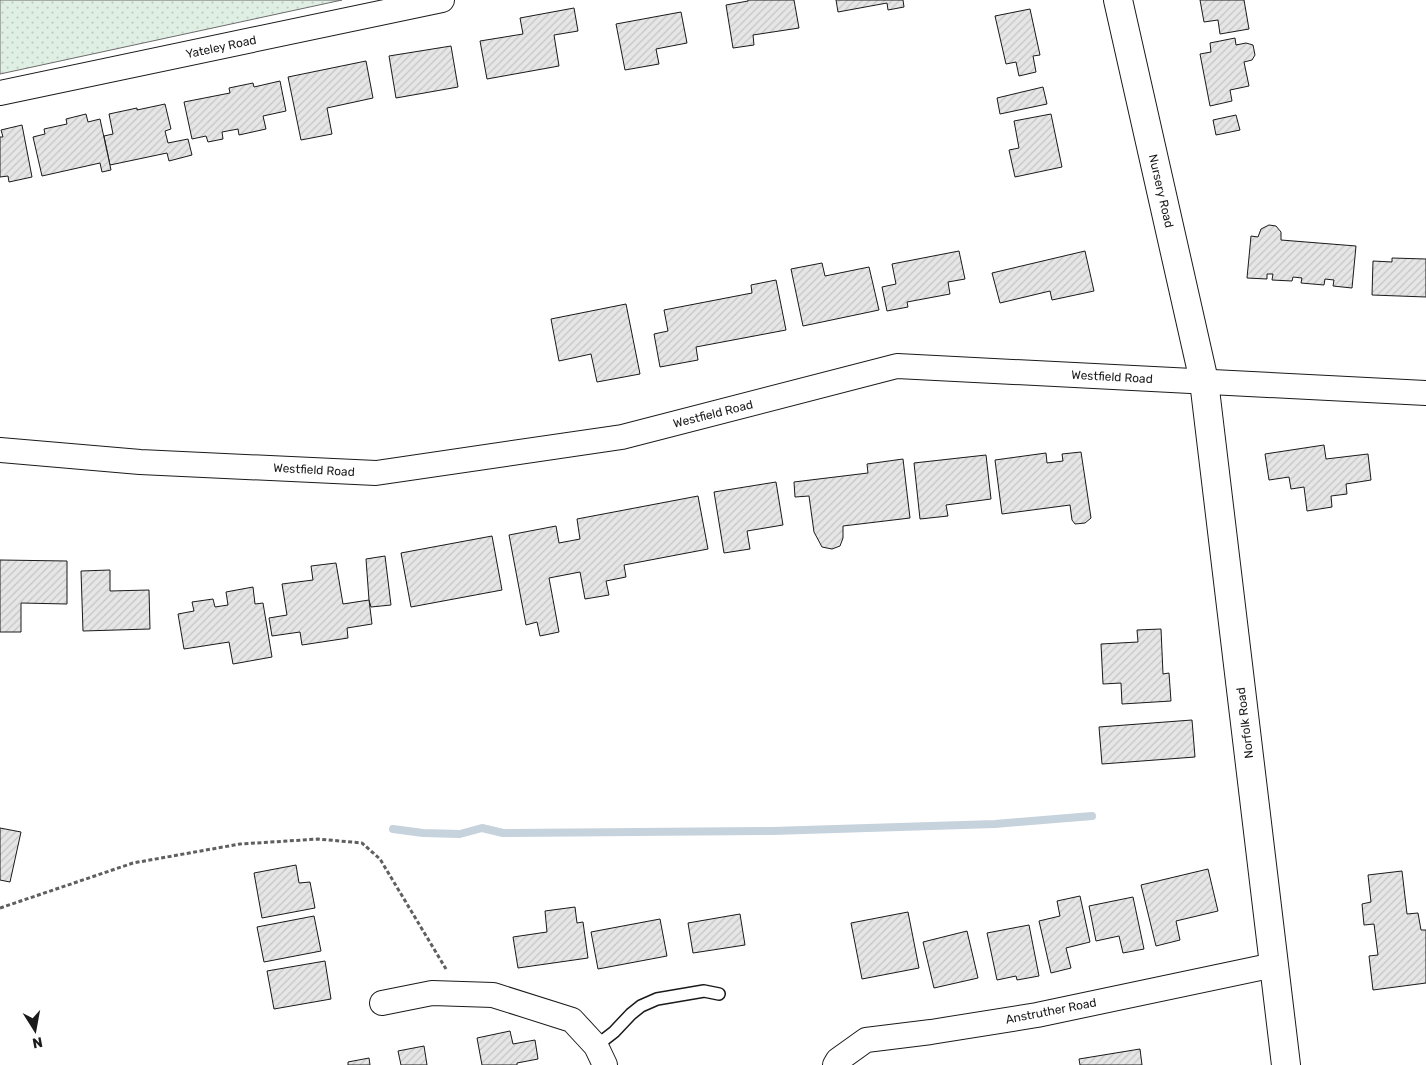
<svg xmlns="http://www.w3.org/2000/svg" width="1426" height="1065" font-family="Rubik,sans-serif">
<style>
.garden{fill:url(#garden-dots);stroke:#6a6a6a}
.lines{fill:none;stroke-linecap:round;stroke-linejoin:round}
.stream{stroke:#c6d2dc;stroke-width:8}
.building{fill:url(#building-hatch);stroke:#1a1a1a}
.lane-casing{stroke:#1a1a1a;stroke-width:14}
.street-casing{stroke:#1a1a1a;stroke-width:26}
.secondary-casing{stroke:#1a1a1a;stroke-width:30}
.path{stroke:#5f5f5f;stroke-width:3;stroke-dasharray:4 2.5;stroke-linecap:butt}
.lane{stroke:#fff;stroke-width:11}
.street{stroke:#fff;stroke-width:24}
.secondary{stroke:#fff;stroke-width:28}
.labels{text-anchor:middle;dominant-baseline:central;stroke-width:4;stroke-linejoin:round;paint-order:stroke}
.street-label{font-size:12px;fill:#1a1a1a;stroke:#fff}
</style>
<defs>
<pattern id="garden-dots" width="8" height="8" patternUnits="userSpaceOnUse" patternTransform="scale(1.25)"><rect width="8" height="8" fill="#e0efe3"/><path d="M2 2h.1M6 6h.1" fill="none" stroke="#c0ccc2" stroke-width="1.8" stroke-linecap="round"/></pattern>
<pattern id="building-hatch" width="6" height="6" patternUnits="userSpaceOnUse" patternTransform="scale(1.25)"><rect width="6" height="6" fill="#e6e6e6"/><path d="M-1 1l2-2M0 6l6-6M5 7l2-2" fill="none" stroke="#c5c5c5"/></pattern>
</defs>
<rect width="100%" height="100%" fill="#fff"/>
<path class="garden" d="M0 0H342L0 74Z"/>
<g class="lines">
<path class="stream" d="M393 829 423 833 460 834 482 828 503 833 772 831 995 824 1092 816"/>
</g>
<g class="building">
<path d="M748 0H794L799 28 753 35 754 45 733 48 726 5 748 1Z"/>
<path d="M836 0H903L904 7 888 10 887 3 838 12Z"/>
<path d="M1200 0H1244L1249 29 1220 34 1218 20 1204 22Z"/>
<path d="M574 8 578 31 554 35 559 66 487 79 480 41 523 34 520 18Z"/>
<path d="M1030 9 1040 55 1033 56 1036 72 1019 76 1016 62 1006 64 995 16Z"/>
<path d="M681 12 687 43 656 49 659 64 625 70 616 24Z"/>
<path d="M1235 38 1236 45 1246 43 1253 45 1255 55 1252 60 1244 62 1249 86 1230 90 1232 101 1210 106 1200 54 1211 52 1210 43Z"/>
<path d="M451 46 458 87 396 98 389 56Z"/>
<path d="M366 61 373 98 327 108 332 134 301 140 288 77Z"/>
<path d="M280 81 286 111 263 116 266 129 239 135 238 129 222 132 223 139 208 142 206 136 192 139 184 102 230 93 229 88 253 83 254 87Z"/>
<path d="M1043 87 1047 104 1000 114 997 98Z"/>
<path d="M165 104 171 129 165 131 168 143 188 139 192 155 169 161 167 153 110 165 104 136 113 134 109 114 137 108V110Z"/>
<path d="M86 114 88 122 100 119 111 170 102 172 100 163 42 176 33 137 45 134 44 129 67 124 66 119Z"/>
<path d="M1051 114 1062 167 1015 177 1009 150 1019 148 1014 121Z"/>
<path d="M1236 115 1240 130 1216 135 1213 120Z"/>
<path d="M22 125 32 177 9 182 8 176 0 177V137H3L1 130Z"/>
<path d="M1269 225 1276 226 1281 232V240L1356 246 1352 288 1333 286 1334 280 1325 279 1324 285 1301 283 1302 278 1293 277 1292 281 1272 280 1273 274H1267V279L1247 278 1251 236 1258 237 1261 229Z"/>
<path d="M959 251 965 279 948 282 950 294 907 302 908 307 887 311 882 287 896 284 892 264Z"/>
<path d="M1085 251 1094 291 1052 300 1050 291 1000 303 992 273Z"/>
<path d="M1392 258 1426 259V297L1372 295 1373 261 1392 262Z"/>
<path d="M822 263 825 276 869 267 879 310 803 326 791 269Z"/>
<path d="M776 280 786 330 696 347 698 360 660 367 654 334 668 331 664 310 752 293 751 285Z"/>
<path d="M626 304 640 374 597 382 591 354 559 361 551 319Z"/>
<path d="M1324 445 1326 459 1368 454 1371 480 1346 484 1347 494 1331 496 1332 507 1307 511 1304 487 1291 489 1289 477 1269 480 1265 454Z"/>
<path d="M1081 452 1091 518 1085 523 1075 524 1072 520 1070 505 1002 514 995 460 1046 453 1047 463 1063 461 1062 454Z"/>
<path d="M986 455 991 499 946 505 948 516 920 519 914 463Z"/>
<path d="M903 459 910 518 843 526V538L840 546 832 549 822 547 814 532 809 496 795 497 794 482 868 473 867 464Z"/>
<path d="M776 482 783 525 747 531 750 549 724 553 714 492Z"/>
<path d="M698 496 708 549 624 565 626 577 606 581 609 595 585 599 580 572 549 578 559 632 540 636 537 622 526 625 509 535 556 526 559 543 580 539 577 519Z"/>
<path d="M492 536 502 590 411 607 401 553Z"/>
<path d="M385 556 391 605 371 607 369 600 366 559Z"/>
<path d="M0 560 67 561V604L21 603V632H0Z"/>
<path d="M336 563 343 604 369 600 372 624 347 628 348 638 302 645 300 632 272 636 269 618 287 615 282 584 313 580 311 566Z"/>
<path d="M110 570V591L149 590 150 629 83 631 81 571Z"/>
<path d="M253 587 255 604 263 603 272 657 233 664 229 642 184 649 178 614 194 611 192 602 213 599 215 607 228 605 226 592Z"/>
<path d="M1161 629 1163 674 1169 673 1171 701 1122 704 1121 683 1103 684 1101 644 1138 642 1137 630Z"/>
<path d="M1192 720 1195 757 1102 764 1099 727Z"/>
<path d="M0 828 21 832 10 882 0 880Z"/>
<path d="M296 865 299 883 310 882 315 908 262 918 254 873Z"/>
<path d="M1208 869 1218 911 1176 921 1180 940 1156 946 1141 885Z"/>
<path d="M1402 871 1407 914 1418 913 1421 930H1426V983L1373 990 1369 956 1378 955 1374 924 1364 925 1362 904 1371 902 1368 875Z"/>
<path d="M1080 896 1090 942 1066 948 1071 968 1051 973 1039 921 1060 916 1057 901Z"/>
<path d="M1133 897 1144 949 1123 953 1119 936 1096 941 1089 906Z"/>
<path d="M575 907 577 923 583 922 588 958 518 968 513 937 547 932 545 911Z"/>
<path d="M908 912 919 968 862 979 851 923Z"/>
<path d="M740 914 745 945 693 953 688 923Z"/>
<path d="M314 916 321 951 264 962 257 927Z"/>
<path d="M660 919 667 956 598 969 591 932Z"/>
<path d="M1029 925 1039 976 1017 980 1016 976 997 980 987 933Z"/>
<path d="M967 931 978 978 934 988 923 942Z"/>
<path d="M325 961 331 999 274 1009 267 971Z"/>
<path d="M510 1031 513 1044 535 1040 538 1059 517 1063V1065H482L477 1038Z"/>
<path d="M424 1046 427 1065H401L398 1051Z"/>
<path d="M1140 1049 1142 1065H1080L1079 1059Z"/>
<path d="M369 1058 370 1065H348V1062Z"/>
</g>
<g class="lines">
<defs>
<path id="lane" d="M596 1046 614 1032 631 1014 641 1006 657 999 704 991 719 994"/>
<g id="street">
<path d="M0 93 442 0"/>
<path d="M0 450 140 462 376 473 622 437 897 366 1426 393"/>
<path d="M382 1003 432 993 493 995 572 1020 596 1046 605 1065"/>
<path d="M835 1065 838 1060 866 1040 931 1032 1037 1015 1274 965"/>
</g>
<path id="secondary" d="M1118 0 1204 381 1286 1065"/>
</defs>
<use href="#lane" class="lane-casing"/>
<use href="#street" class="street-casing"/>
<use href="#secondary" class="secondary-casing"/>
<path class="path" d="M0 908 133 863 240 844 318 839 362 843 380 859 446 969"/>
<use href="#lane" class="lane"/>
<use href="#street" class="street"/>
<use href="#secondary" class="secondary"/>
</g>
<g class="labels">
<g class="street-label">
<text transform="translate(221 47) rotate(-12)">Yateley Road</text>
<text transform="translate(1161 191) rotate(77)">Nursery Road</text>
<text transform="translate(1112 377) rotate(3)">Westfield Road</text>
<text transform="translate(713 414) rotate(-14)">Westfield Road</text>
<text transform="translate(314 470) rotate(3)">Westfield Road</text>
<text transform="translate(1245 723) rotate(-97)">Norfolk Road</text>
<text transform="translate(1051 1011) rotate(-11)">Anstruther Road</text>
</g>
</g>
<g transform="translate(35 1030) rotate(169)" stroke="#ffffff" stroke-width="4" paint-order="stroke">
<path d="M0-4L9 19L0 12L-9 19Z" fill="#1a1a1a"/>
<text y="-8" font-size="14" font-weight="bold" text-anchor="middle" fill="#1a1a1a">N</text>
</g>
</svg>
